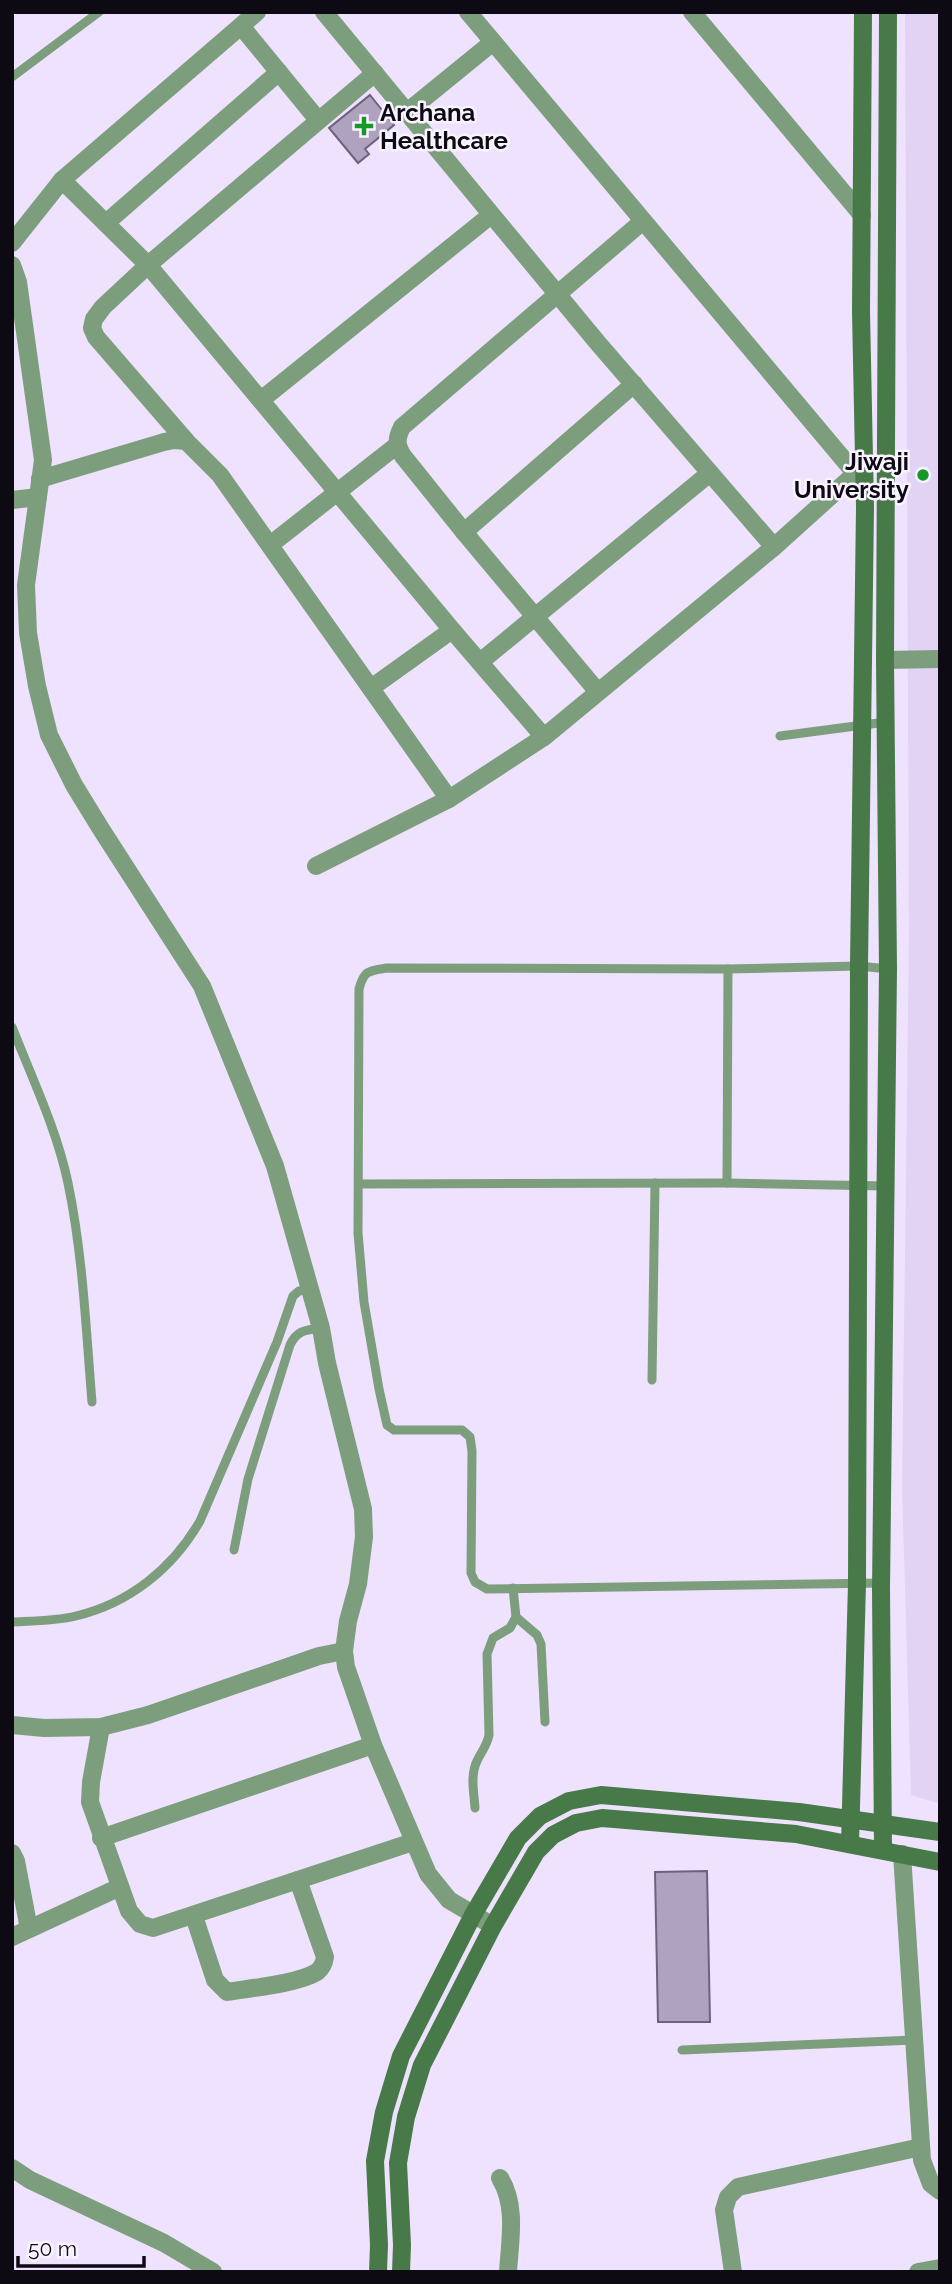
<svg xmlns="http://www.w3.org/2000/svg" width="952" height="2284" font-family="Raleway,sans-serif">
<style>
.built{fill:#e2d3f5}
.building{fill:#aea2be;stroke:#6c627b;stroke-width:2}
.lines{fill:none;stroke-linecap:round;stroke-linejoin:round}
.service{stroke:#7d9e7c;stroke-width:9}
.minor{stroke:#7d9e7c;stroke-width:18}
.tertiary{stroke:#7d9e7c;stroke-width:18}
.secondary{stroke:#487948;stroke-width:18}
.poi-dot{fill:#189729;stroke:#f8f3ff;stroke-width:2.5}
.labels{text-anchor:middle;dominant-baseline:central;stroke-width:5;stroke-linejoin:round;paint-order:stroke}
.poi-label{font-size:24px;font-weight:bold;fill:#0e0a13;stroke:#f8f3ff;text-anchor:start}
</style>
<rect width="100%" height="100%" fill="#eee2ff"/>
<path class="built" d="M905 12H940V1804L911 1795 902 1486 909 937Z"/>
<g class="building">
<path d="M370 95 394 125 365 149 369 154 358 163 329 128Z"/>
<path d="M707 1871 710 2022H658L655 1872Z"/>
</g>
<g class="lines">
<g class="service">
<path d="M12 77 99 12"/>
<path d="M780 736 886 722"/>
<path d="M12 1027C32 1078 57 1130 68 1183 83 1255 86 1330 92 1402"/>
<path d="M727 1183 728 969"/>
<path d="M359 1184 727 1183 886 1186"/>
<path d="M652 1380 655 1183"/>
<path d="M234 1550 248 1479 290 1345C297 1330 306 1330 321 1328"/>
<path d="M881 1583 487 1589 475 1582 471 1573 472 1451 470 1437 462 1430H394L387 1425 379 1389 364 1302 358 1233 359 989C364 970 369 971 387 968L728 969 859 966 888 969"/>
<path d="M516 1617 537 1635 541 1644 545 1722"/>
<path d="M12 1622C33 1621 56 1621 76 1616 130 1603 173 1568 200 1521L277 1342 293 1296 299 1291 310 1289"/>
<path d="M475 1808C474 1793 470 1775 477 1761 481 1752 487 1746 489 1735L487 1654 493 1638 510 1628 516 1617 513 1588"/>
<path d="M682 2050 914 2040"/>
</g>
<g class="minor">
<path d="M324 12 597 342 774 547"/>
<path d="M468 12 855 473"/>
<path d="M692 12 862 215"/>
<path d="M241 26 318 120"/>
<path d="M407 112 493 42"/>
<path d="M62 180 148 265 452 630 544 737 774 547 865 465"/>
<path d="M106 223 279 72"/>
<path d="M12 243 62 180 257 12"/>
<path d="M261 400 491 215"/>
<path d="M186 441 96 337 92 328 94 319 103 307 148 265 375 73"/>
<path d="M40 479 164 442 174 440 186 441 220 475 449 799"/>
<path d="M12 500 38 497"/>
<path d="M464 532 634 384"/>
<path d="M270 545 396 446"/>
<path d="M885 660 940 659"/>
<path d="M480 662 710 473"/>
<path d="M371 688 452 630"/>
<path d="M598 692 464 532 403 456C396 445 396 439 402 427L643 221"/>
<path d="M316 866 449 799 544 737"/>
<path d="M12 1725 44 1728 101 1727 148 1715 319 1656 344 1651"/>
<path d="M101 1727 91 1782 90 1802 129 1911 140 1924 153 1928 413 1842"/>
<path d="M101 1838 373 1745"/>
<path d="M12 1853 16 1861 29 1929"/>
<path d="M902 1854 922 2160 931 2184 940 2191"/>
<path d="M194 1916 215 1980 227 1992C250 1988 297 1984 317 1972 322 1968 324 1964 325 1957L298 1880"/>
<path d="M12 1937 120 1887"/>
<path d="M12 2168 30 2180 164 2243 213 2272"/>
<path d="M500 2178C517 2206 510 2240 508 2272"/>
<path d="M733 2272 724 2210 728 2197 738 2187 921 2147"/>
<path d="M918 2272 940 2268"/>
</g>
<path class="tertiary" d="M12 265 18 282 43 460 26 585 28 633 37 686 49 735 74 785 101 829 202 986 275 1166 321 1328 327 1363 363 1509 364 1537 358 1584 348 1621 344 1651 346 1667 373 1745 428 1874 449 1900 493 1926"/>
<g class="secondary">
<path d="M850 1844 857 1583 859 966 865 507 861 312 863 12"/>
<path d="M883 1850 881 1589 888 969 885 660 888 12"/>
<path d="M378 2272 379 2245 375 2161 384 2112 401 2056 473 1915 518 1838 540 1816 569 1801 601 1795 799 1812 940 1832"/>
<path d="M401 2272 402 2245 398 2163 406 2117 422 2065 493 1926 536 1852 553 1835 576 1823 602 1818 796 1834 940 1862"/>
</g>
</g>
<g class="poi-dot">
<path d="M360.5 115.5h7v7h7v7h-7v7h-7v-7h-7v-7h7z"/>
<circle cx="923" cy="475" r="7"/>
</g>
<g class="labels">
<g class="poi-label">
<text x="380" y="112">Archana<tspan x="380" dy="28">Healthcare</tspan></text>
<text x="909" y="461" text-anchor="end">Jiwaji<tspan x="909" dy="28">University</tspan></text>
</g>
</g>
<rect width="952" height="2284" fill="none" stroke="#0e0a13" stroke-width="28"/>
<path d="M18 2256v10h126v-10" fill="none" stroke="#0e0a13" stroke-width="3.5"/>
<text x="28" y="2256" font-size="21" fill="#0e0a13" stroke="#f8f3ff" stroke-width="5" paint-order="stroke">50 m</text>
</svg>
